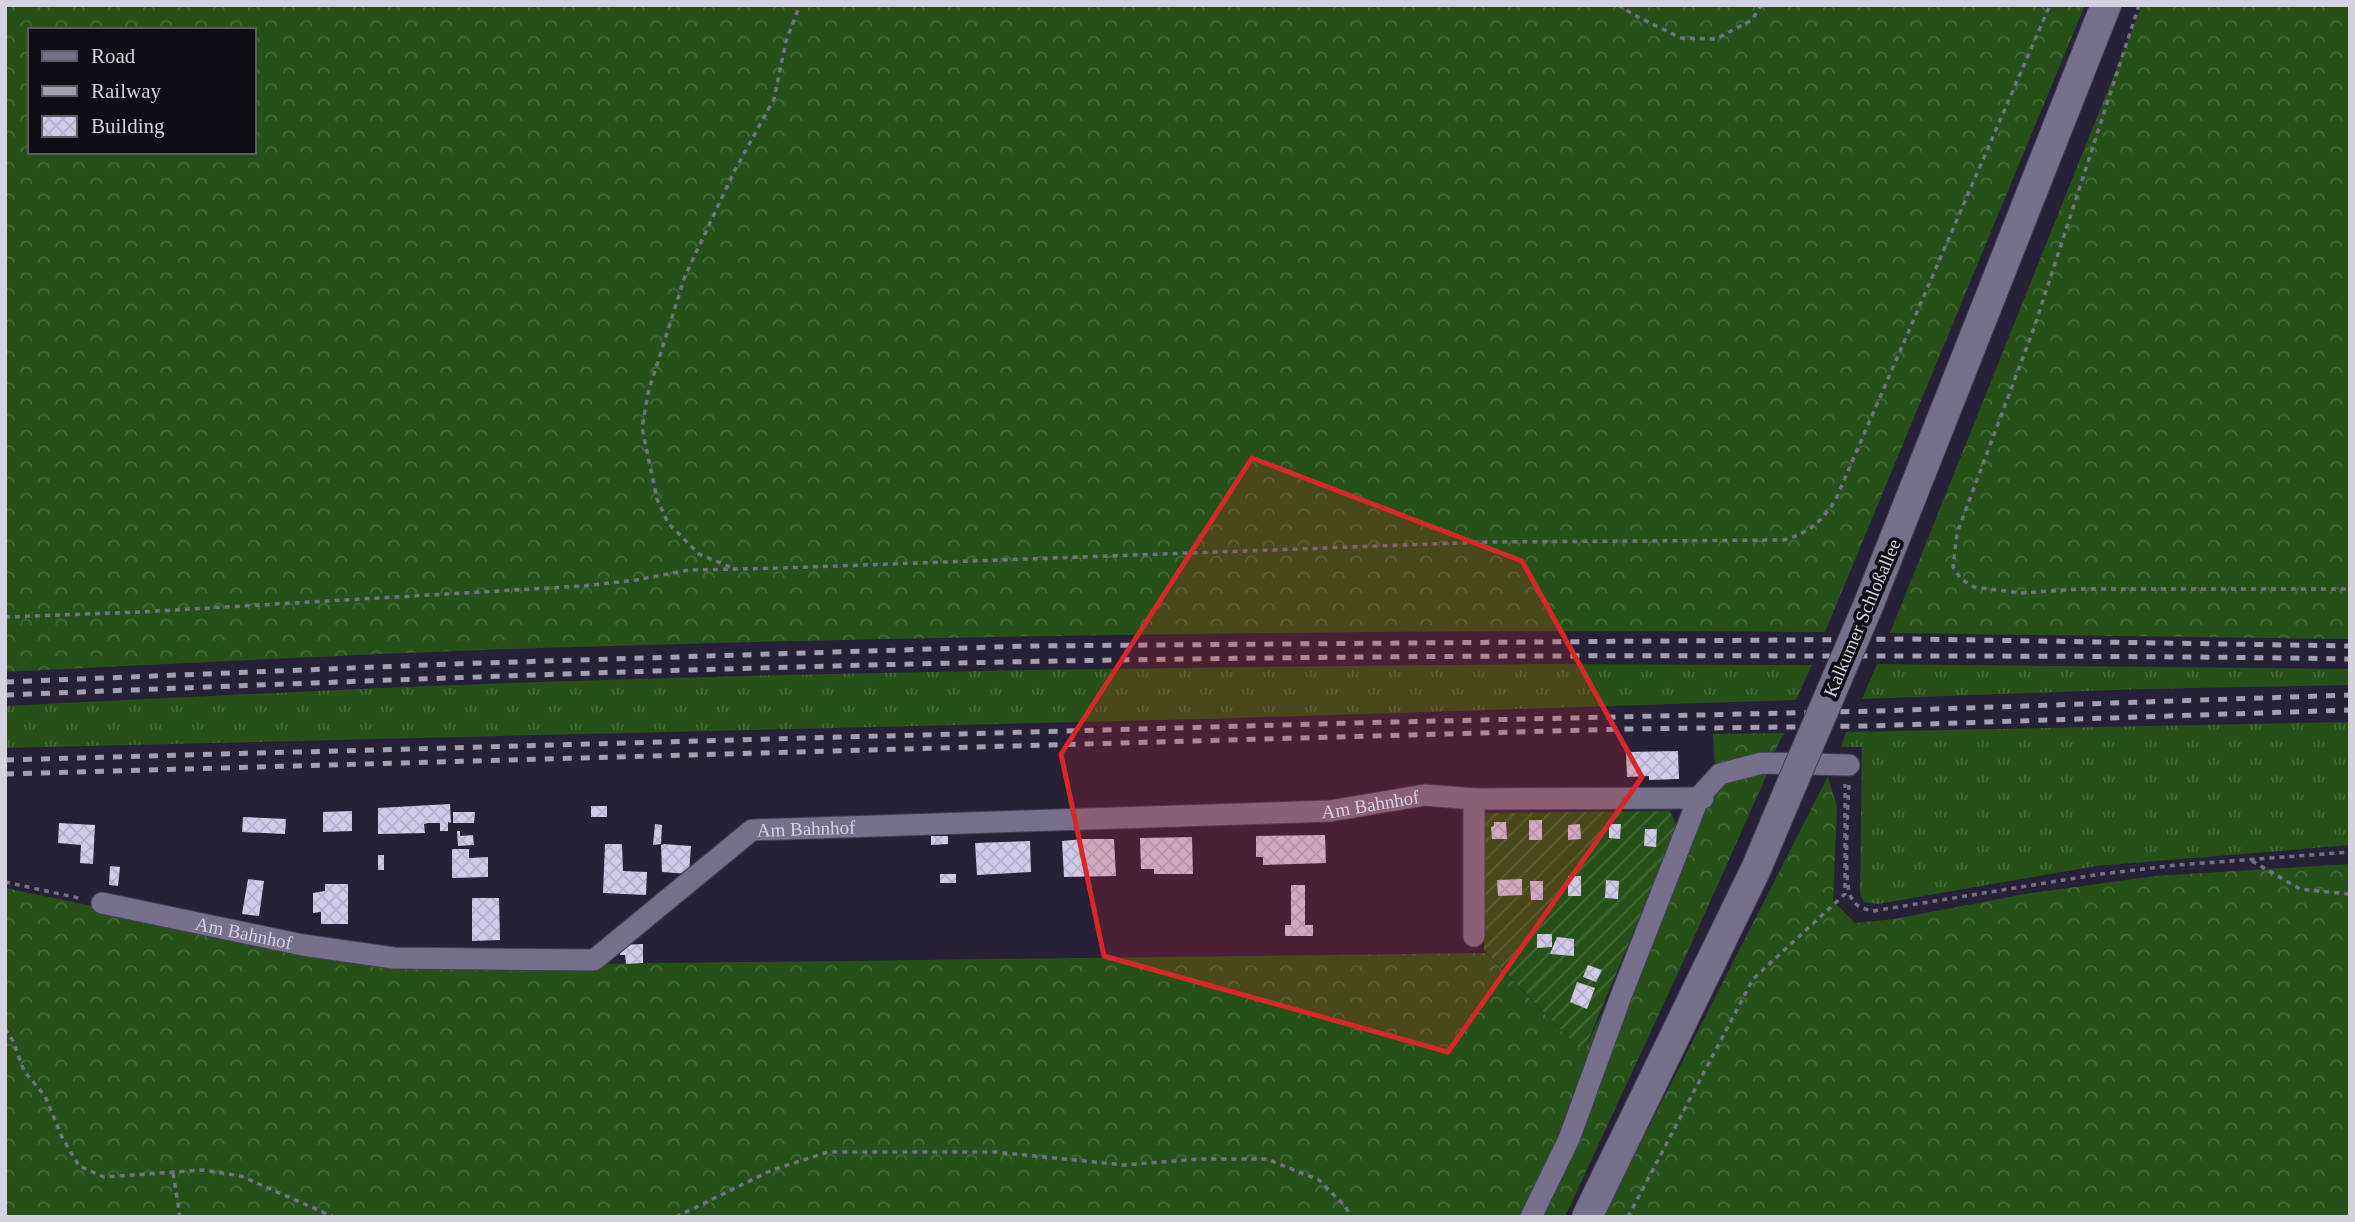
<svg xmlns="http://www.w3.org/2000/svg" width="2355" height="1222" font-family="'Times New Roman',serif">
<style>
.grass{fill:url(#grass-tufts)}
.forest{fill:url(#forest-crowns);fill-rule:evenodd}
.garden{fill:url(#garden-furrows)}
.building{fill:url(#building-cross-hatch)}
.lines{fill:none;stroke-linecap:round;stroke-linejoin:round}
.street-casing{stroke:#433d51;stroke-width:23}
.secondary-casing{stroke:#433d51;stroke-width:32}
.path{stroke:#757084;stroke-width:3.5;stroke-dasharray:5 5;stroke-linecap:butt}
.street{stroke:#776f8b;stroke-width:21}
.secondary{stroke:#776f8b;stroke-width:30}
.rail{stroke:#a39eb0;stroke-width:5;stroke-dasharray:9 9;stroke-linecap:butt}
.secondary-bridge-casing{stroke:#433d51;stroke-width:32;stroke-linecap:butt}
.secondary-bridge{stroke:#776f8b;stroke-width:30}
.marked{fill:#d62828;fill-opacity:0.2;stroke:#d62828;stroke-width:5;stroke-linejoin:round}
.labels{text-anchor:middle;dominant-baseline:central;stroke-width:7;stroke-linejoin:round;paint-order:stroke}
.street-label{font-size:19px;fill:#d5d1e1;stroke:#0f0c16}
</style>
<defs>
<pattern id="grass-tufts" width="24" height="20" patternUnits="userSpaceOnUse" patternTransform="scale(1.75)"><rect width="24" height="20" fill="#255118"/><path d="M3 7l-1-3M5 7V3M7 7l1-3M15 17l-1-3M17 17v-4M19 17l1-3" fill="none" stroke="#446939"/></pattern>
<pattern id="forest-crowns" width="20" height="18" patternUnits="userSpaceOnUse" patternTransform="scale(1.75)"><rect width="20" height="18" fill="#255118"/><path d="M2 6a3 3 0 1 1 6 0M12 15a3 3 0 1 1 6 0" fill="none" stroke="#446939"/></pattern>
<pattern id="garden-furrows" width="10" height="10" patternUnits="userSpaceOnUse" patternTransform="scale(1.75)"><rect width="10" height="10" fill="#255118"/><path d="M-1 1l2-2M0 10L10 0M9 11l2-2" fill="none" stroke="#446939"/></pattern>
<pattern id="building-cross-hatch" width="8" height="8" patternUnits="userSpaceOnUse" patternTransform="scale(1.75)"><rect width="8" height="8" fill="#d2cae9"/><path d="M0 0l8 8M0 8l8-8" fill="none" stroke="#b5aec8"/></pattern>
</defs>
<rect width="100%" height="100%" fill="#272037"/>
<g class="grass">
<path d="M1547 664 1812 665 1796 700 1204 719 5 748V706C173 698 341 689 509 683 855 671 1201 667 1547 664Z"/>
<path d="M1877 664 2350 669V685L2142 689 1862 699Z"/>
<path d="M2350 722V845L2096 866 1878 904 1864 902 1860 894 1862 747H1841L1846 732Z"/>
</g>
<g class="forest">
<path d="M5 5H2085L1825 632C1386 629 947 635 508 649 340 655 173 664 5 672ZM30 30H254V152H30Z"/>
<path d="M2142 5H2350V639L1890 633Z"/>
<path d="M1784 733 1773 755 1715 767 1713 734Z"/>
<path d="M1769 770 1684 960 1565 1217H5V888L302 949 590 964 1486 953 1583 1053 1703 798 1727 776Z"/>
<path d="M1828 776 1837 807 1833 901 1855 923 1894 919 2025 894 2155 876 2350 864V1217H1603Z"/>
</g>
<path class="garden" d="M1670 811 1676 824 1674 835 1583 1053 1484 950 1483 813Z"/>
<g class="building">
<path d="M1678 751 1679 779 1649 780V776L1627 777 1626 752Z"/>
<path d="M450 804 451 823 448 822V831H440V823H428L424 824 425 833 378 834V808Z"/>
<rect x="591" y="806" width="16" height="11"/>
<path d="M352 811V831L323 832V812Z"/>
<path d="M453 812H475L474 823H453Z"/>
<path d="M243 817 286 819 285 834 242 832Z"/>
<rect x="1529" y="820" width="13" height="20"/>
<path d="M1494 822H1506L1507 839H1492L1491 827 1494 826Z"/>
<path d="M59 823 95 825 93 864 80 863 81 845 58 843Z"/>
<path d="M655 824 662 825 661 844 653 845Z"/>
<path d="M1580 824 1581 839 1568 840V825Z"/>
<path d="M1609 824H1621L1620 839 1609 838Z"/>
<path d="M1645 829H1657L1656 847 1644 846Z"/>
<path d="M457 831H460V836L473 835 474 845 458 846Z"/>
<path d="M1325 835 1326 863 1263 865V857H1256V836Z"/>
<path d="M931 836H948V844L931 845Z"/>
<path d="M1192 837 1193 874H1154V869H1141L1140 838Z"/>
<path d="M1084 839H1114L1116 876 1064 877 1062 841Z"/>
<path d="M1030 841 1031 872 977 875 975 843Z"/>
<path d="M605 844H622L623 871 647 872 646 895 603 893Z"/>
<path d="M664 844 691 846 689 874 662 872 661 845Z"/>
<path d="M452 849H469V858L488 857V877L452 878Z"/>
<rect x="378" y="855" width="6" height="15"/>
<path d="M110 866 120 867 118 886 109 885Z"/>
<rect x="940" y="874" width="16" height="9"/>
<rect x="1568" y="876" width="13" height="20"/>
<path d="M248 879 264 881 259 916 242 914Z"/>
<path d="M1522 879V895L1498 896 1497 880Z"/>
<path d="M1606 880 1619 881 1618 899 1605 898Z"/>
<path d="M1530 881H1543V900H1531Z"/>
<path d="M325 884H348V924H321V912L313 913V893L325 891Z"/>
<path d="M1291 885H1305V925H1313V936H1285V925H1291Z"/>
<path d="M472 898H499L500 940 472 941Z"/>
<path d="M1537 934H1552V947L1537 948Z"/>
<path d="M1557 937 1574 939V956L1550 954Z"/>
<path d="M643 944V963L626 964 625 955H620V945Z"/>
<path d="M1588 965 1602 970 1596 982 1583 977Z"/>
<path d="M1577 982 1595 988 1587 1009 1570 1002Z"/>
</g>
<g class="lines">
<defs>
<g id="street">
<path d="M1474 799V936"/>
<path id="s1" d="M102 903 303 945 394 958 594 960 752 830 1330 811 1425 795 1474 799 1703 798"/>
<path d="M1531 1217 1569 1139 1621 996 1699 797 1720 774 1762 763 1849 765"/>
</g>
<g id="secondary">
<path d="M1868 606 2106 5"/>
<path d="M1587 1217 1756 869 1788 793"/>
</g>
</defs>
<use href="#street" class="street-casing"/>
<use href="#secondary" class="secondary-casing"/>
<g class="path">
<path d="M1618 5 1638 17 1681 38 1716 39 1752 20 1761 5"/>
<path d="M2139 5 2034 328 1957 533 1953 567 1961 579 1974 587 2021 593 2079 589H2350"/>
<path d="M730 567 699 554 668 523 657 499 642 428 648 393 685 276 734 172 774 99 786 41 800 5"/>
<path d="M5 617 140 612 583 586 636 580 689 570 782 568 1487 542 1784 540C1811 531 1819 524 1835 501L2050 5"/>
<path d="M1849 785C1848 805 1843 883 1851 897 1855 907 1864 909 1873 911L2101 874 2177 865 2350 852"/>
<path d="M2252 861 2300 889 2350 894"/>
<path d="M5 882 83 899"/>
<path d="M5 1029 13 1041 24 1071 45 1096 62 1137 79 1166 104 1177 203 1170 241 1176 334 1217"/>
<path d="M173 1173 180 1217"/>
<path d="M676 1217 772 1170 828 1152H996L1123 1165 1201 1159H1267L1319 1180 1345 1206 1351 1217"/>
<path d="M1628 1217 1753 979 1845 894V784"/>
</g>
<use href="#street" class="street"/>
<use href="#secondary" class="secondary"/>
<g class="rail">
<path d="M5 682 451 664 1029 646 1912 639 2350 646"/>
<path d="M5 695C307 683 610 671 912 664 1215 657 1517 655 1819 656 1996 656 2173 656 2350 659"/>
<path d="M5 760 1394 722 1876 711 2350 695"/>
<path d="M5 774 1625 729 1867 726 2350 710"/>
</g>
<defs>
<path id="secondary-bridge" d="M1788 793 1868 606"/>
</defs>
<use href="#secondary-bridge" class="secondary-bridge-casing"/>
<use href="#secondary-bridge" class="secondary-bridge"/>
</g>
<path class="marked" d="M1252 458 1522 561 1642 777 1448 1052 1104 956 1061 754Z"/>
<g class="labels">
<g class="street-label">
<text transform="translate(1862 618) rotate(-67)">Kalkumer Schloßallee</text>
<text stroke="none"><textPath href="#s1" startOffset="1321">Am Bahnhof</textPath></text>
<text stroke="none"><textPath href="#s1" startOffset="756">Am Bahnhof</textPath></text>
<text stroke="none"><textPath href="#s1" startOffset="145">Am Bahnhof</textPath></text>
</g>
</g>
<rect width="2355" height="1222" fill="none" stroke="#d5d1e1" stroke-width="14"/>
<rect x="28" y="28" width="228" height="126" fill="#0f0c16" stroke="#5e5b67" stroke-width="2"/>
<rect x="42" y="51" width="35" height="10" fill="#776f8b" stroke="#5e5b67" stroke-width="2"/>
<text x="91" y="63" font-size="21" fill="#d5d1e1">Road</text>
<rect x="42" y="86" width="35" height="10" fill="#a39eb0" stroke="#5e5b67" stroke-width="2"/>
<text x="91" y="98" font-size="21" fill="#d5d1e1">Railway</text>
<rect x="42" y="116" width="35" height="21" fill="url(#building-cross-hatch)" stroke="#5e5b67" stroke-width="2"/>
<text x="91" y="133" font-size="21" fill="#d5d1e1">Building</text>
</svg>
